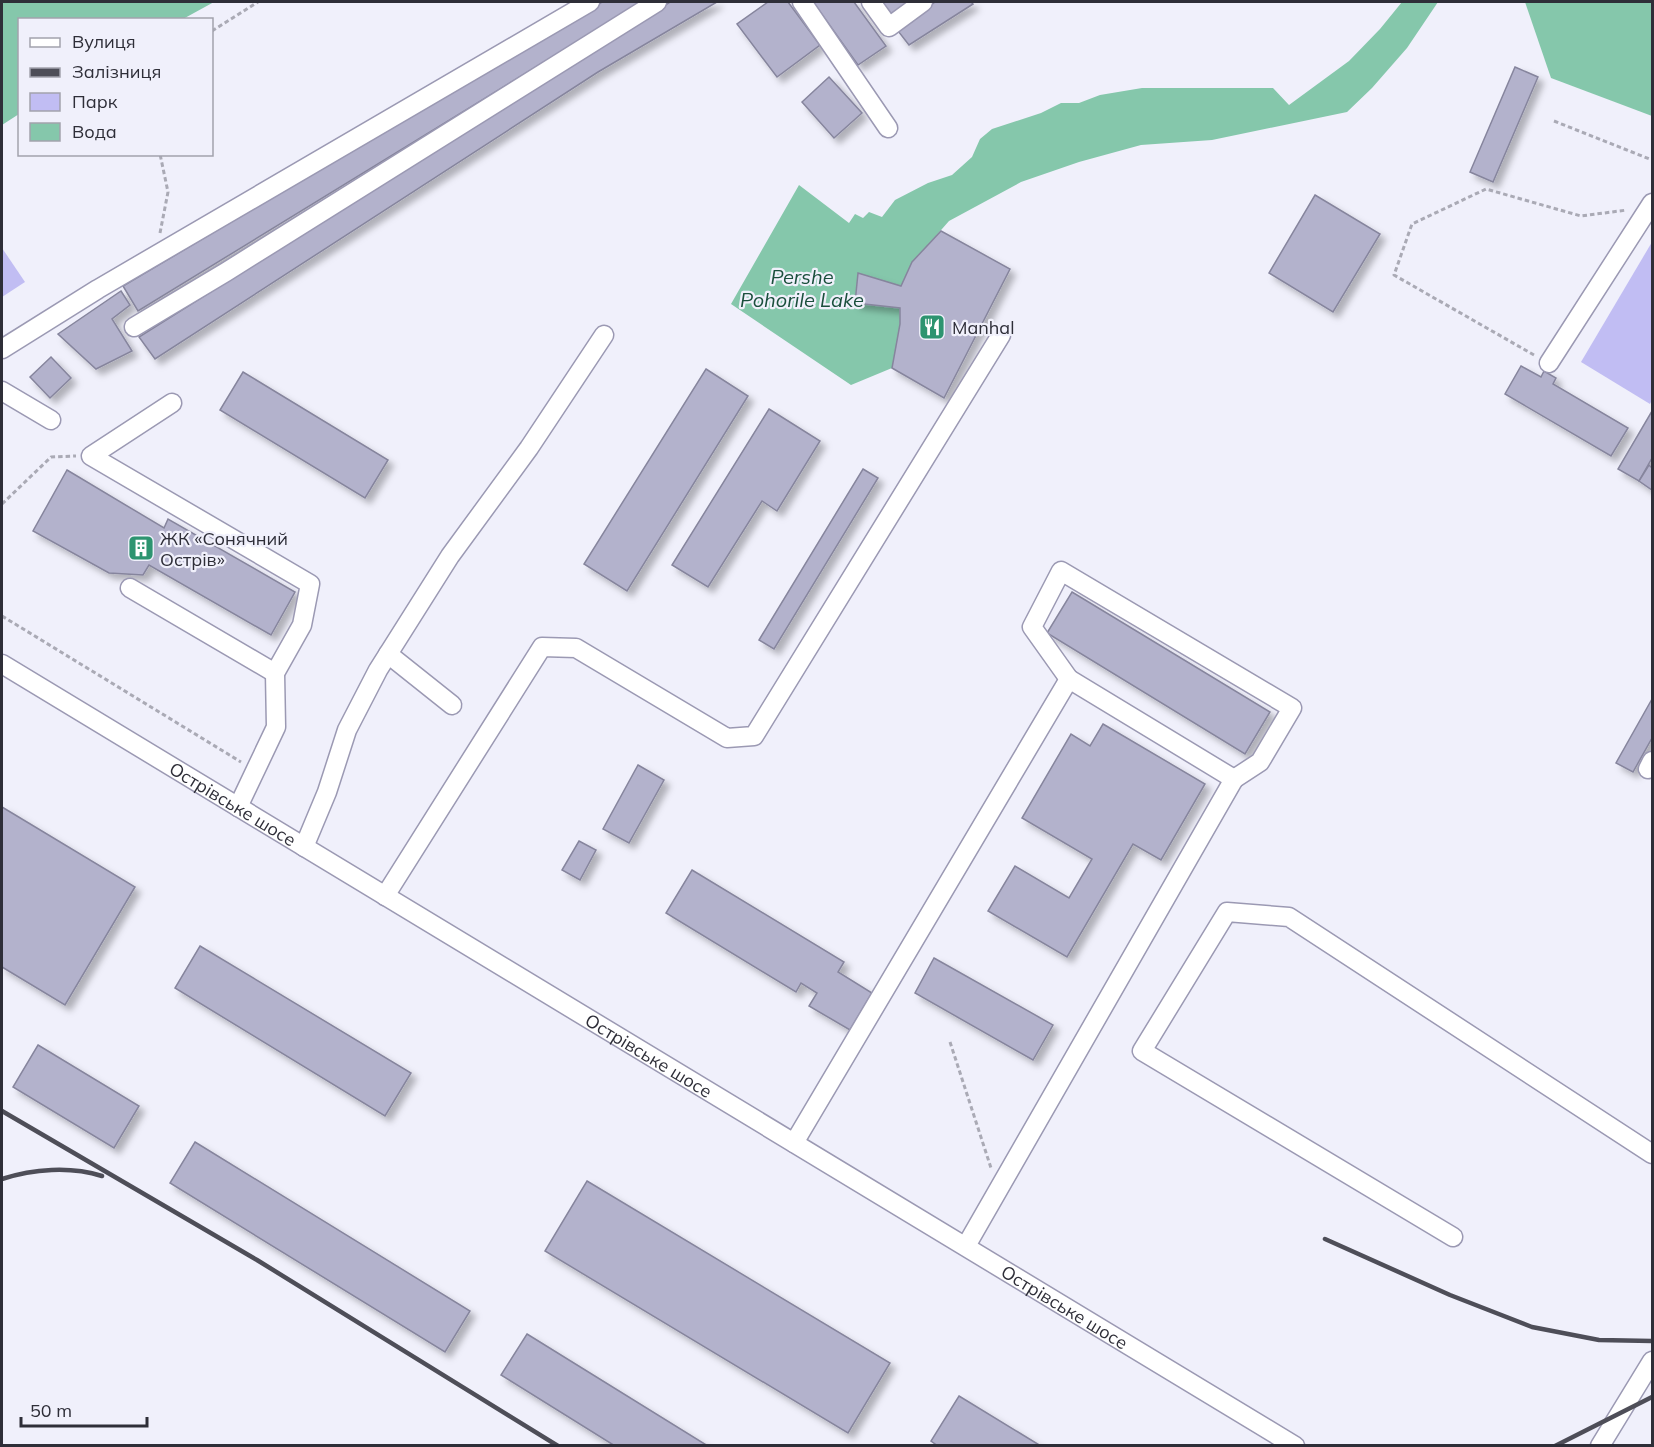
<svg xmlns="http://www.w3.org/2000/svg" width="1654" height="1447" font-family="Mulish,sans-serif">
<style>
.green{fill:#c1bdf3}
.water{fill:#85c7ab}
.building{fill:#b3b2cc;stroke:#86859d;stroke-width:1.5;filter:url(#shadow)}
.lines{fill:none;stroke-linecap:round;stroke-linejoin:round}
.minor-casing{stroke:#9b99b3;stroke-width:21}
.path{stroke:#aaaab5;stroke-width:3;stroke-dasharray:4.5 3;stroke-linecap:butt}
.minor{stroke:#fff;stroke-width:18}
.rail{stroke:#4e4e58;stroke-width:4.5}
.labels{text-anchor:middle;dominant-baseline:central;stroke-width:4.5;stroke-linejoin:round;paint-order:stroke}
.poi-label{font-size:18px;fill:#2e2e38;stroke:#f0f0fb;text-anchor:start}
.street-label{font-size:18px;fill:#2e2e38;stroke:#f0f0fb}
.water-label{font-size:20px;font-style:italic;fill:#1a4f3c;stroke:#f0f0fb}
</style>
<defs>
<filter id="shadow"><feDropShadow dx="5.5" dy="5.5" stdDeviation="3" flood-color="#0004"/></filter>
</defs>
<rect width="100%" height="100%" fill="#f0f0fb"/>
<g class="green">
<path d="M1652 242V400L1650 404 1581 362Z"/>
<path d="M2 248 25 282 2 297Z"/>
</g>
<g class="water">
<path d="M2 2H214L183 19 20 20 19 114 2 125Z"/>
<path d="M1402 2H1438L1407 48 1372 88 1347 112 1212 140 1141 145 1079 162 1021 182 949 221 913 262 901 286 858 274 855 303 900 308V324L892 368 851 385 731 304 799 185 849 223 855 214 863 218 869 212 882 217 895 200 928 183 952 175 972 157 980 139 992 129 1041 113 1061 103H1079L1100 95 1142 88H1273L1289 105 1349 61 1380 29Z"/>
<path d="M1525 2H1652V116L1551 78Z"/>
</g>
<g class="building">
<path d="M602 2H642L138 311 123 286Z"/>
<path d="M670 2H717L598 72 155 359 139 337Z"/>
<path d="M768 2H788L820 45 777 77 737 24Z"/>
<path d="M813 2H854L886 46 858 65Z"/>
<path d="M879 2H910L889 16Z"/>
<path d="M935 2H971L973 4 909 45 898 31Z"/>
<path d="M1515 67 1538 77 1493 182 1470 172Z"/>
<path d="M829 77 862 113 834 138 802 102Z"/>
<path d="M1315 195 1380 234 1333 312 1269 273Z"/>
<path d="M941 231 1010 269 944 398 892 368 900 324V308L855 303 858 273 901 286 912 262Z"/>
<path d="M121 291 130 305 112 319 132 351 96 369 58 334Z"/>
<path d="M51 357 71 378 50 398 30 377Z"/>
<path d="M1521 366 1541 377 1544 371 1556 378 1553 384 1628 428 1611 456 1505 394Z"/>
<path d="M706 369 748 396 627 591 584 564Z"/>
<path d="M243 372 388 460 365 498 220 410Z"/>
<path d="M769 409 820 441 777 511 762 501 708 587 672 565Z"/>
<path d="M1652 411V458L1639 481 1618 469Z"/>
<path d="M1649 465 1652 468V490L1639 481Z"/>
<path d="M863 469 878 478 774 649 759 640Z"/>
<path d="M67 470 164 528 168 519 295 592 271 635 149 565 143 575 109 573 33 531Z"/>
<path d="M1072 592 1270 712 1245 754 1047 633Z"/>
<path d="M1652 699V738L1633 772 1616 763Z"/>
<path d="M1103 724 1205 784 1161 860 1133 844 1067 957 988 911 1015 866 1069 898 1092 859 1022 818 1071 734 1090 746Z"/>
<path d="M638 765 664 780 629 843 603 829Z"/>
<path d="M2 807 135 887 65 1005 2 967Z"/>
<path d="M579 841 596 850 580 880 562 870Z"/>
<path d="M692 870 844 962 838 972 872 993 850 1030 809 1006 817 993 801 983 796 992 666 913Z"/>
<path d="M200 946 411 1073 385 1116 175 988Z"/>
<path d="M934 958 1053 1025 1033 1060 915 993Z"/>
<path d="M38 1045 139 1106 114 1148 13 1087Z"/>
<path d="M195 1142 470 1311 445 1352 170 1183Z"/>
<path d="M587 1181 890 1363 848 1433 545 1251Z"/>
<path d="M527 1334 708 1446H615L501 1375Z"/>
<path d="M959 1396 1041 1446H938L931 1441Z"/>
</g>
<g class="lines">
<defs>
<g id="minor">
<path d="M802 2 888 128"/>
<path d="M871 2 889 27 923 2"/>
<path d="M134 327 226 272 657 2"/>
<path d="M2 349 98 289 590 2"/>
<path d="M1549 363 1652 203"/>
<path d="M2 391 51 420"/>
<path d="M172 403 91 456 310 584 302 625 275 673 276 727 238 807"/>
<path d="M130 588 275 673"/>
<path d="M388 654 452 705"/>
<path id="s1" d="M2 664 1295 1446"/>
<path d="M1069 679 1032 627 1061 571 1292 708 1260 762 1234 779"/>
<path d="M1648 769 1652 761"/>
<path d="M304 847 327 792 347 730 378 670 450 556 529 448 604 335"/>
<path d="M385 896 542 647 576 648 727 738 754 736 1001 335"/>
<path d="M794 1143 1069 679 1234 779 966 1246"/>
<path d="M1453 1237 1142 1051 1227 912 1289 917 1652 1154"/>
<path d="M1600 1446 1652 1361"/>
</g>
</defs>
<use href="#minor" class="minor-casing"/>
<g class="path">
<path d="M212 31 258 2"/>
<path d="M1554 121 1652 160"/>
<path d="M160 233 168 192 160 154"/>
<path d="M1534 355 1394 275 1412 224 1486 189 1581 216 1627 210"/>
<path d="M2 504 51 457 76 456"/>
<path d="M2 616 241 762"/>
<path d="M950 1042 991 1168"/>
</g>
<use href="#minor" class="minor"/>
<g class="rail">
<path d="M2 1111 257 1260 558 1446"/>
<path d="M2 1179C33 1169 70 1166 102 1176"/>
<path d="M1325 1239 1450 1295 1532 1327 1599 1340 1652 1341"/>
<path d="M1555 1446 1652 1397"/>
</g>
</g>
<defs>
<symbol id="restaurant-square" viewBox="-11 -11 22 22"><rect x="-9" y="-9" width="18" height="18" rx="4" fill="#2d9470" stroke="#f0f0fb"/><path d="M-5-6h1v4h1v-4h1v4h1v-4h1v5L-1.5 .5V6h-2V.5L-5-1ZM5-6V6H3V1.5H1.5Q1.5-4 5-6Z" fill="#fff"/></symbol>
<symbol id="building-square" viewBox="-11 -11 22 22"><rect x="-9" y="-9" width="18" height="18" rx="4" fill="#2d9470" stroke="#f0f0fb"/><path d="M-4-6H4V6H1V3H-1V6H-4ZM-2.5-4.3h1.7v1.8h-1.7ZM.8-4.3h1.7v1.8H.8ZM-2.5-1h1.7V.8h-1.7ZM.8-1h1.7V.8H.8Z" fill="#fff"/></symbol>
</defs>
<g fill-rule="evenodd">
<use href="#restaurant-square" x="917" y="312" width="30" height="30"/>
<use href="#building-square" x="126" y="533" width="30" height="30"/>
</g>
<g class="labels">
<g class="poi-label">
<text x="952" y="327">Manhal</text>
<text x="160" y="538">ЖК «Сонячний<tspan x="160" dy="21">Острів»</tspan></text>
</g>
<g class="street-label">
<text stroke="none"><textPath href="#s1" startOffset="270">Острівське шосе</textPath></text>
<text stroke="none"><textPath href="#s1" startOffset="756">Острівське шосе</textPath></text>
<text stroke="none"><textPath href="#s1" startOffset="1242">Острівське шосе</textPath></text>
</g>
<g class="water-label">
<text x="802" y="276">Pershe<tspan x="802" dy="23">Pohorile Lake</tspan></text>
</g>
</g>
<rect width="1654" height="1447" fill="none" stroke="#2e2e38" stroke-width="6"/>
<rect x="18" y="18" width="195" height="138" fill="#f0f0fb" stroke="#a2a2ad" stroke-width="1.5"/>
<rect x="30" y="38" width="30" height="9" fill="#ffffff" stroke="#a2a2ad" stroke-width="1.5"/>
<text x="72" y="48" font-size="18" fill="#2e2e38">Вулиця</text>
<rect x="30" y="68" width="30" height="9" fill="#4e4e58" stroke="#a2a2ad" stroke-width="1.5"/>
<text x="72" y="78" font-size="18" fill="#2e2e38">Залізниця</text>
<rect x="30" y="93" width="30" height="18" fill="#c1bdf3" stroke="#a2a2ad" stroke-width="1.5"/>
<text x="72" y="108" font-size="18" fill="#2e2e38">Парк</text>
<rect x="30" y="123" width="30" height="18" fill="#85c7ab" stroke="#a2a2ad" stroke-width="1.5"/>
<text x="72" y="138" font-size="18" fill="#2e2e38">Вода</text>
<path d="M21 1417v9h126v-9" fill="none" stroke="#2e2e38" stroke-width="3"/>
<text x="30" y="1417" font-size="18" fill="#2e2e38" stroke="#f0f0fb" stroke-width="4.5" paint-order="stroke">50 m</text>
</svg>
